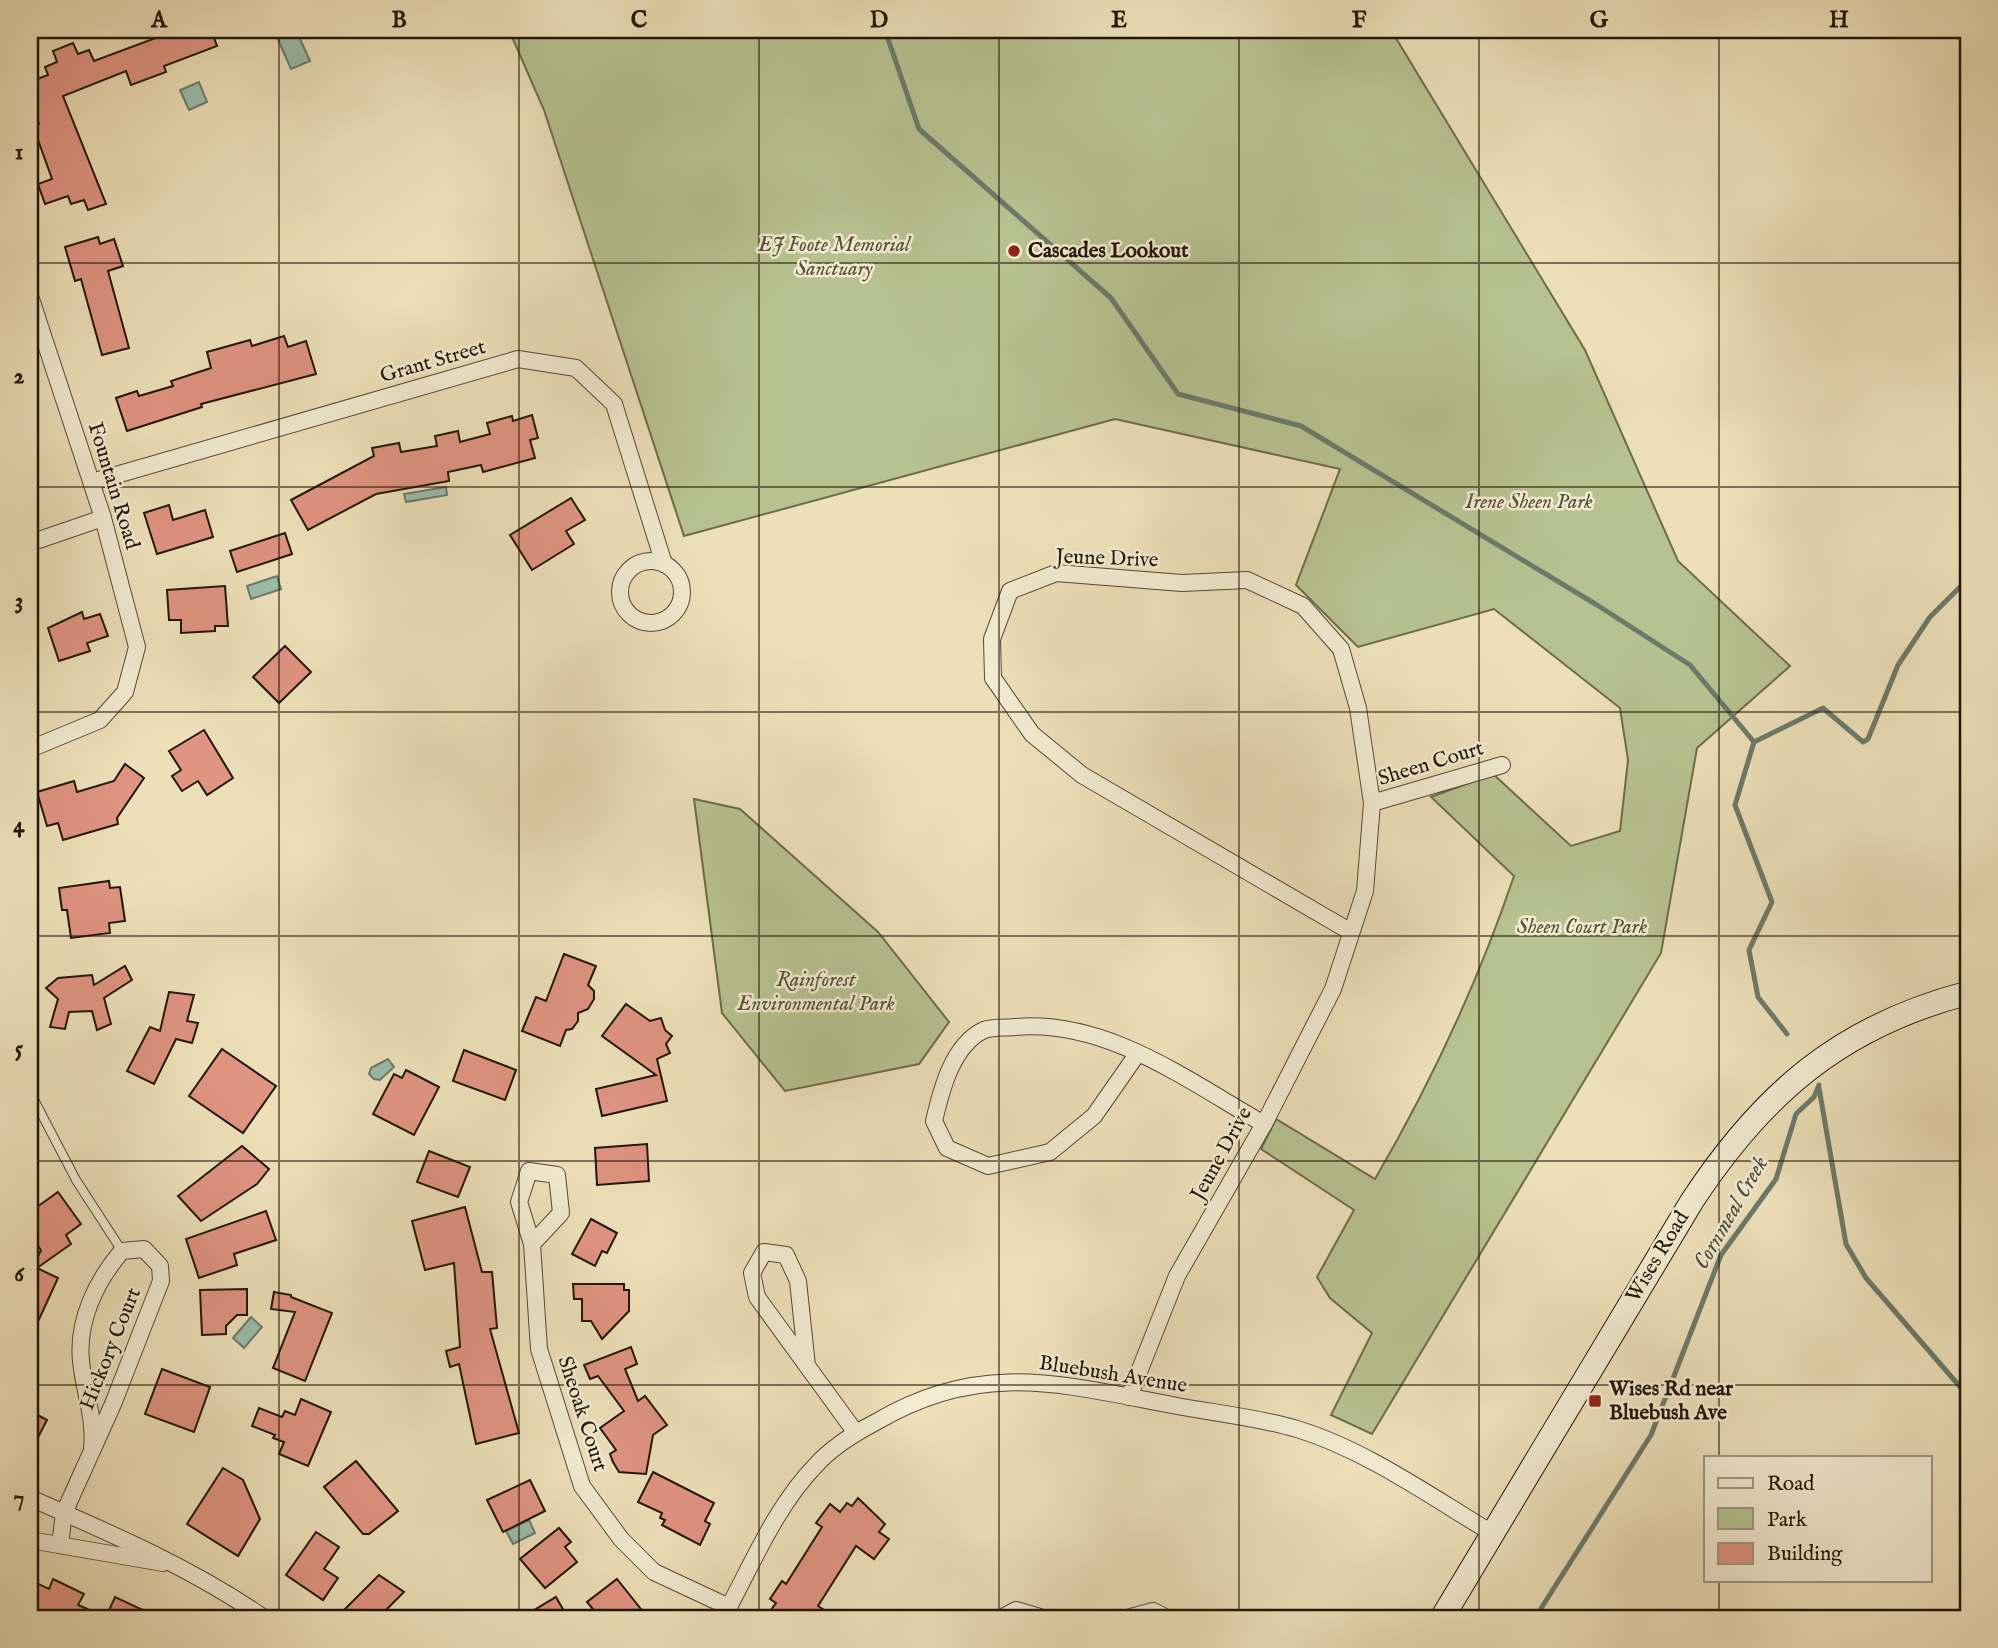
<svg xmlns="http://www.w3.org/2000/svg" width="1998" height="1648" font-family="'IM FELL English',serif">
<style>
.green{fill:#b7c290;stroke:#6c6c4d;stroke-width:2}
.water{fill:#9abdac;stroke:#6a7a6b;stroke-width:2}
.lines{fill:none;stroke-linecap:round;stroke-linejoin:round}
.stream{stroke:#6a7a6b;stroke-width:5}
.building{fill:#e09482;stroke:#21160a;stroke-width:2}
.lane-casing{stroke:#544836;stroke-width:10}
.street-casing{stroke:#544836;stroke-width:18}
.secondary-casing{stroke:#21160a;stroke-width:25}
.lane{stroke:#f3ebd2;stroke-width:8}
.street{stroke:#f3ebd2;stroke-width:16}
.secondary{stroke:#f3ebd2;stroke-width:23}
.grid{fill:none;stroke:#21160a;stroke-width:2;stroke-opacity:0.55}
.poi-dot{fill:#8f2418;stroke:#f3ebd2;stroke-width:2.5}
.labels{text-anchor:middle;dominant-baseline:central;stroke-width:5;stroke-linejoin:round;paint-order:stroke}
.park-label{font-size:21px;font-style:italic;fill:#565239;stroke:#f3ebd2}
.poi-label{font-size:21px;font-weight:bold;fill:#21160a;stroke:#f3ebd2;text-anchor:start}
.street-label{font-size:21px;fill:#21160a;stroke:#f3ebd2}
.water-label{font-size:23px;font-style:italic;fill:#4b5043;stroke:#f3ebd2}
.neatline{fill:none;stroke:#21160a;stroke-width:2.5}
.grid-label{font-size:23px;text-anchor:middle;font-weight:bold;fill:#21160a}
</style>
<rect width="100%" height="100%" fill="#ede0b9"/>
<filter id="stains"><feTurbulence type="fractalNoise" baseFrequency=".00286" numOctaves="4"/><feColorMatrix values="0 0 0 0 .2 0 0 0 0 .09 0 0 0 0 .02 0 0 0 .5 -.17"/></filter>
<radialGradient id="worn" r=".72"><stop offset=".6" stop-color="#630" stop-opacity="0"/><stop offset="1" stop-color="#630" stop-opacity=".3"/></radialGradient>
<g class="green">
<path d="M509 30H1391L1585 350 1678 561 1790 666 1697 748 1661 953 1372 1434 1331 1415 1372 1333 1330 1298 1317 1277 1354 1210 1261 1149 1276 1119 1375 1179C1431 1083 1478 982 1514 876L1431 797 1493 774 1571 846 1620 831 1628 760 1620 708 1494 609 1358 647 1296 585 1340 469 1115 419 684 536 544 110Z"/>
<path d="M694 799 740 809 878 932 949 1022 919 1064 785 1091 722 1013Z"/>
</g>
<g class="water">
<path d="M288 30H296L310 61 291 69 276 35Z"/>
<path d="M199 82 207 102 189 110 180 90Z"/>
<path d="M446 487 447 495 406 502 404 494Z"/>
<path d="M277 576 281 589 251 599 247 586Z"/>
<path d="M388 1059 394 1067 380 1080 374 1079 369 1074 371 1068Z"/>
<path d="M251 1317 262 1327 244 1348 233 1338Z"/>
<path d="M529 1520 535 1533 513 1544 506 1531Z"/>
</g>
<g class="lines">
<g class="stream">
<path d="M885 30 919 129 1111 298 1178 394 1301 426 1597 605 1690 665 1754 742"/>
<path d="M1787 1034 1758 997 1749 950 1772 902 1735 805 1754 742 1823 708 1863 742 1868 739 1898 665 1930 617 1968 579"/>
<path d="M1819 1088 1846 1244 1866 1278 1968 1396"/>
<path d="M1535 1618 1651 1435 1721 1255 1776 1179 1796 1114 1814 1097 1819 1085"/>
</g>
</g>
<g class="building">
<path d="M177 30H211L217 46 164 66 166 72 131 85 126 71 63 96 106 204 88 210 84 200 71 204 68 196 45 204 38 184 52 179 33 126 39 124 30 101V82L48 75 45 67 57 62 53 51 73 43 78 54 89 50 94 61Z"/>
<path d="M98 237 100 244 114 239 123 266 108 271 129 348 102 355 81 279 75 281 65 247Z"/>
<path d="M284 336 288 347 306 341 316 374 201 404 202 407 127 431 116 398 137 391 139 396 173 386 171 381 211 368 207 352 250 340 252 346Z"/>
<path d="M532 415 538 438 530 440 535 458 483 472 481 465 448 472 449 481 376 494 308 530 291 500 374 456 372 448 399 443 401 452 437 446 435 436 458 431 460 442 490 434 487 423 512 416 513 421Z"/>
<path d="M571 498 585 520 566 531 574 544 532 570 510 535Z"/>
<path d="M169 505 173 520 205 510 213 537 157 554 144 513Z"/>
<path d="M285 533 292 554 237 572 230 551Z"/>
<path d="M225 586 228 626H215V631L181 633V620H169L167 590Z"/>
<path d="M82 612 84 619 100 614 108 636 87 643 90 651 59 661 48 628Z"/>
<path d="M285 646 311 672 279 703 253 677Z"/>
<path d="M204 730 233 778 207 795 198 781 182 791 172 776 181 770 169 751Z"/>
<path d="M125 764 144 778 117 818 118 824 63 840 58 823 47 826 37 792 74 781 77 792 114 781Z"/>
<path d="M109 881 110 888 120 887 125 921 109 923 110 933 71 938 67 910H62L59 888Z"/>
<path d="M564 954 596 966 588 985 594 991V999L588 1009 578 1013V1021L572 1029 566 1030 560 1046 522 1031 536 997 546 1001Z"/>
<path d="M125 966 132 980 104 998 111 1024 97 1030 92 1011 69 1012 65 1029 50 1027 58 999 46 988 58 978 92 975 94 985Z"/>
<path d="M169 992 194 995 187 1021 198 1023 192 1043 176 1039 154 1084 127 1071 150 1027 160 1031Z"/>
<path d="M626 1004 650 1021 661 1018 665 1030 672 1036 666 1044 670 1053 657 1059 667 1101 602 1116 596 1089 656 1075 602 1036Z"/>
<path d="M222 1049 276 1086 243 1133 189 1096Z"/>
<path d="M464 1050 516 1070 505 1100 453 1081Z"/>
<path d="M406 1070 439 1087 414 1135 373 1114 394 1074 402 1078Z"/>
<path d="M647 1144 649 1181 597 1185 595 1148Z"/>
<path d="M242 1146 269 1169 257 1184 201 1221 178 1196Z"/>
<path d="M429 1151 470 1167 458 1197 417 1182Z"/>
<path d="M58 1192 81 1224 66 1235 71 1244 37 1268 58 1278 30 1339V1265L33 1267 41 1250 30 1235V1212Z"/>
<path d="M465 1207 482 1272H492L497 1328 490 1329 519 1433 476 1444 459 1364 450 1367 446 1351 460 1347 454 1263 425 1270 412 1221Z"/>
<path d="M266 1211 276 1240 234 1254 237 1265 199 1278 186 1239Z"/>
<path d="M591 1219 617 1233 607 1253 602 1251 595 1266 572 1254Z"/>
<path d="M573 1284H624V1290H629V1311L602 1339 591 1321H582V1299H574Z"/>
<path d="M247 1289V1315H237L226 1326V1334L202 1335 200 1290Z"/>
<path d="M274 1292 291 1295V1297L332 1313 305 1381 273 1368 295 1312 271 1309Z"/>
<path d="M631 1347 637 1364 625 1369 638 1401 645 1396 667 1425 653 1435 646 1474 619 1472 613 1462 610 1454 616 1450 600 1428 624 1411 598 1376 590 1379 584 1365Z"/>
<path d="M162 1369 210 1387 194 1432 145 1414Z"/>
<path d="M301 1399 331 1412 308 1466 279 1454 284 1442 273 1438 275 1435 252 1426 259 1408 282 1417 285 1411 295 1415Z"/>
<path d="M30 1411 47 1420 30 1453Z"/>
<path d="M356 1461 398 1511 369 1534H363L324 1487Z"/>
<path d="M223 1468 243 1480 260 1519 238 1556 187 1524Z"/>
<path d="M653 1472 714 1503 705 1521 710 1524 700 1545 662 1525 665 1520 660 1518 662 1513 638 1502Z"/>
<path d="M530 1480 545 1511 503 1532 487 1500Z"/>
<path d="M858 1498 885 1524 879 1532 889 1539 874 1559 856 1546 818 1606 837 1618H765L776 1603 770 1599 782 1581 786 1584 822 1527 816 1523 830 1504 840 1512 847 1503 852 1506Z"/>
<path d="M559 1528 571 1542 565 1547 577 1562 545 1588 520 1559Z"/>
<path d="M316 1532 339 1547 324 1569 338 1578 323 1600 286 1575Z"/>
<path d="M379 1575 404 1592 378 1618H336Z"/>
<path d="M53 1579 84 1594 78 1605 106 1617 115 1597 160 1618H30V1580L49 1589Z"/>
<path d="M617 1579 648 1618H600L587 1602Z"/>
<path d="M556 1597 568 1618H521Z"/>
</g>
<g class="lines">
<defs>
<path id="lane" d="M30 1092 76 1180 122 1251"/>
<g id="street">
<path d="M30 296 103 518 137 647 125 692 100 720 30 749"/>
<path d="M92 482 518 359 576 368 614 404 664 564"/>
<path d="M30 543 103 518"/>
<circle cx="651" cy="592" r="31"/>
<path d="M1372 803 1502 765"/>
<path d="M1138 1053 1094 1116 1050 1152 988 1166 947 1148 934 1121C941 1091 952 1045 984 1030 992 1027 1006 1028 1015 1027 1107 1019 1188 1081 1264 1124"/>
<path d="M532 1244 561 1213 557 1175 529 1171 519 1202 532 1244 539 1349 582 1486 621 1539 654 1572 729 1607"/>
<path d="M807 1366 798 1281 786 1255 764 1252 752 1273 757 1297 856 1433"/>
<path d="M1129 1397 1177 1276 1264 1124 1333 989 1365 891 1372 803 1358 708 1341 649 1303 606 1247 580 1182 583 1056 573 1010 591 992 639 993 678 1032 734 1082 775 1351 932"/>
<path d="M30 1498C110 1533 192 1568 264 1618"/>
<path d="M30 1540 163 1563"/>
<path d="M60 1545 64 1513 113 1404 161 1281 160 1266 144 1249 122 1251C96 1281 77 1321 81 1361 84 1393 95 1415 92 1448"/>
<path d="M723 1618C751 1567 775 1507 816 1465 832 1447 855 1433 876 1422 980 1360 1061 1384 1172 1405 1213 1413 1257 1417 1297 1429 1366 1450 1430 1496 1492 1533"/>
<path d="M1001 1618 1016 1610 1043 1618"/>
<path d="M1127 1618 1153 1611 1167 1618"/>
</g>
<path id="secondary" d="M1442 1618 1692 1201C1763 1093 1841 1026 1968 993"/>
</defs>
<use href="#lane" class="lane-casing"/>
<use href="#street" class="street-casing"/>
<use href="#secondary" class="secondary-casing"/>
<use href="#lane" class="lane"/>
<use href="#street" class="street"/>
<use href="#secondary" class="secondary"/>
</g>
<path class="grid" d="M279 30V1618M519 30V1618M759 30V1618M999 30V1618M1239 30V1618M1479 30V1618M1719 30V1457M30 263H1968M30 487H1968M30 712H1968M30 936H1968M30 1161H1968M30 1385H1968M1719 1580V1618"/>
<g class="poi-dot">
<circle cx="1014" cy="251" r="7"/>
<rect x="1588" y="1394" width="14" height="14" rx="3.5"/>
</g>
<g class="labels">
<g class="park-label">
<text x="834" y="245">EJ Foote Memorial<tspan x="834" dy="24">Sanctuary</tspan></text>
<text x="1529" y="502">Irene Sheen Park</text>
<text x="1582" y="927">Sheen Court Park</text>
<text x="816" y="980">Rainforest<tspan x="816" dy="24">Environmental Park</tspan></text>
</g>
<g class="poi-label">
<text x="1028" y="251">Cascades Lookout</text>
<text x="1609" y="1389">Wises Rd near<tspan x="1609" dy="24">Bluebush Ave</tspan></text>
</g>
<g class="street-label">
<text transform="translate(433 362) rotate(-16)">Grant Street</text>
<text transform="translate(113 486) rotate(73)">Fountain Road</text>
<text transform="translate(1107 559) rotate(2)">Jeune Drive</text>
<text transform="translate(1431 764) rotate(-17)">Sheen Court</text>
<text transform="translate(1222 1154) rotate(-61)">Jeune Drive</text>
<text transform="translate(1658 1257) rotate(-59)">Wises Road</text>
<text transform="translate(111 1349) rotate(-68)">Hickory Court</text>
<text transform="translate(1113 1375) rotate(9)">Bluebush Avenue</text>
<text transform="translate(582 1414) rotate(72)">Sheoak Court</text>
</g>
<g class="water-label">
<text transform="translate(1731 1213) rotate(-60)">Cornmeal Creek</text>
</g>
</g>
<rect width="1998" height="1648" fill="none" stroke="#ede0b9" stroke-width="77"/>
<rect x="1704" y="1456" width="228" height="126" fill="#f3ebd2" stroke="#9f9682" stroke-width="2"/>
<rect x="1718" y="1478" width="35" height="10" fill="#f3ebd2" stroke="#9f9682" stroke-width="2"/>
<text x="1767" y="1490" font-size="21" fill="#21160a">Road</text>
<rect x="1718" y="1508" width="35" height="21" fill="#b7c290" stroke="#9f9682" stroke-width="2"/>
<text x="1767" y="1526" font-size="21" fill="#21160a">Park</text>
<rect x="1718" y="1543" width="35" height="21" fill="#e09482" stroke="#9f9682" stroke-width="2"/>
<text x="1767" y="1560" font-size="21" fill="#21160a">Building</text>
<rect x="38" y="38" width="1922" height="1572" class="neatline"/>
<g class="grid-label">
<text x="159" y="27">A</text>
<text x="399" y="27">B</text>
<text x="639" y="27">C</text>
<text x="879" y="27">D</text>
<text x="1119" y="27">E</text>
<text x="1359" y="27">F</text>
<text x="1599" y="27">G</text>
<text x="1839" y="27">H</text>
<text x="19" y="159">1</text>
<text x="19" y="383">2</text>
<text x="19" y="608">3</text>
<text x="19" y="832">4</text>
<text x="19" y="1056">5</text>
<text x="19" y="1281">6</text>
<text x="19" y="1505">7</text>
</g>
<rect width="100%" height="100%" filter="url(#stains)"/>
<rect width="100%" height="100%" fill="url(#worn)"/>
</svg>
